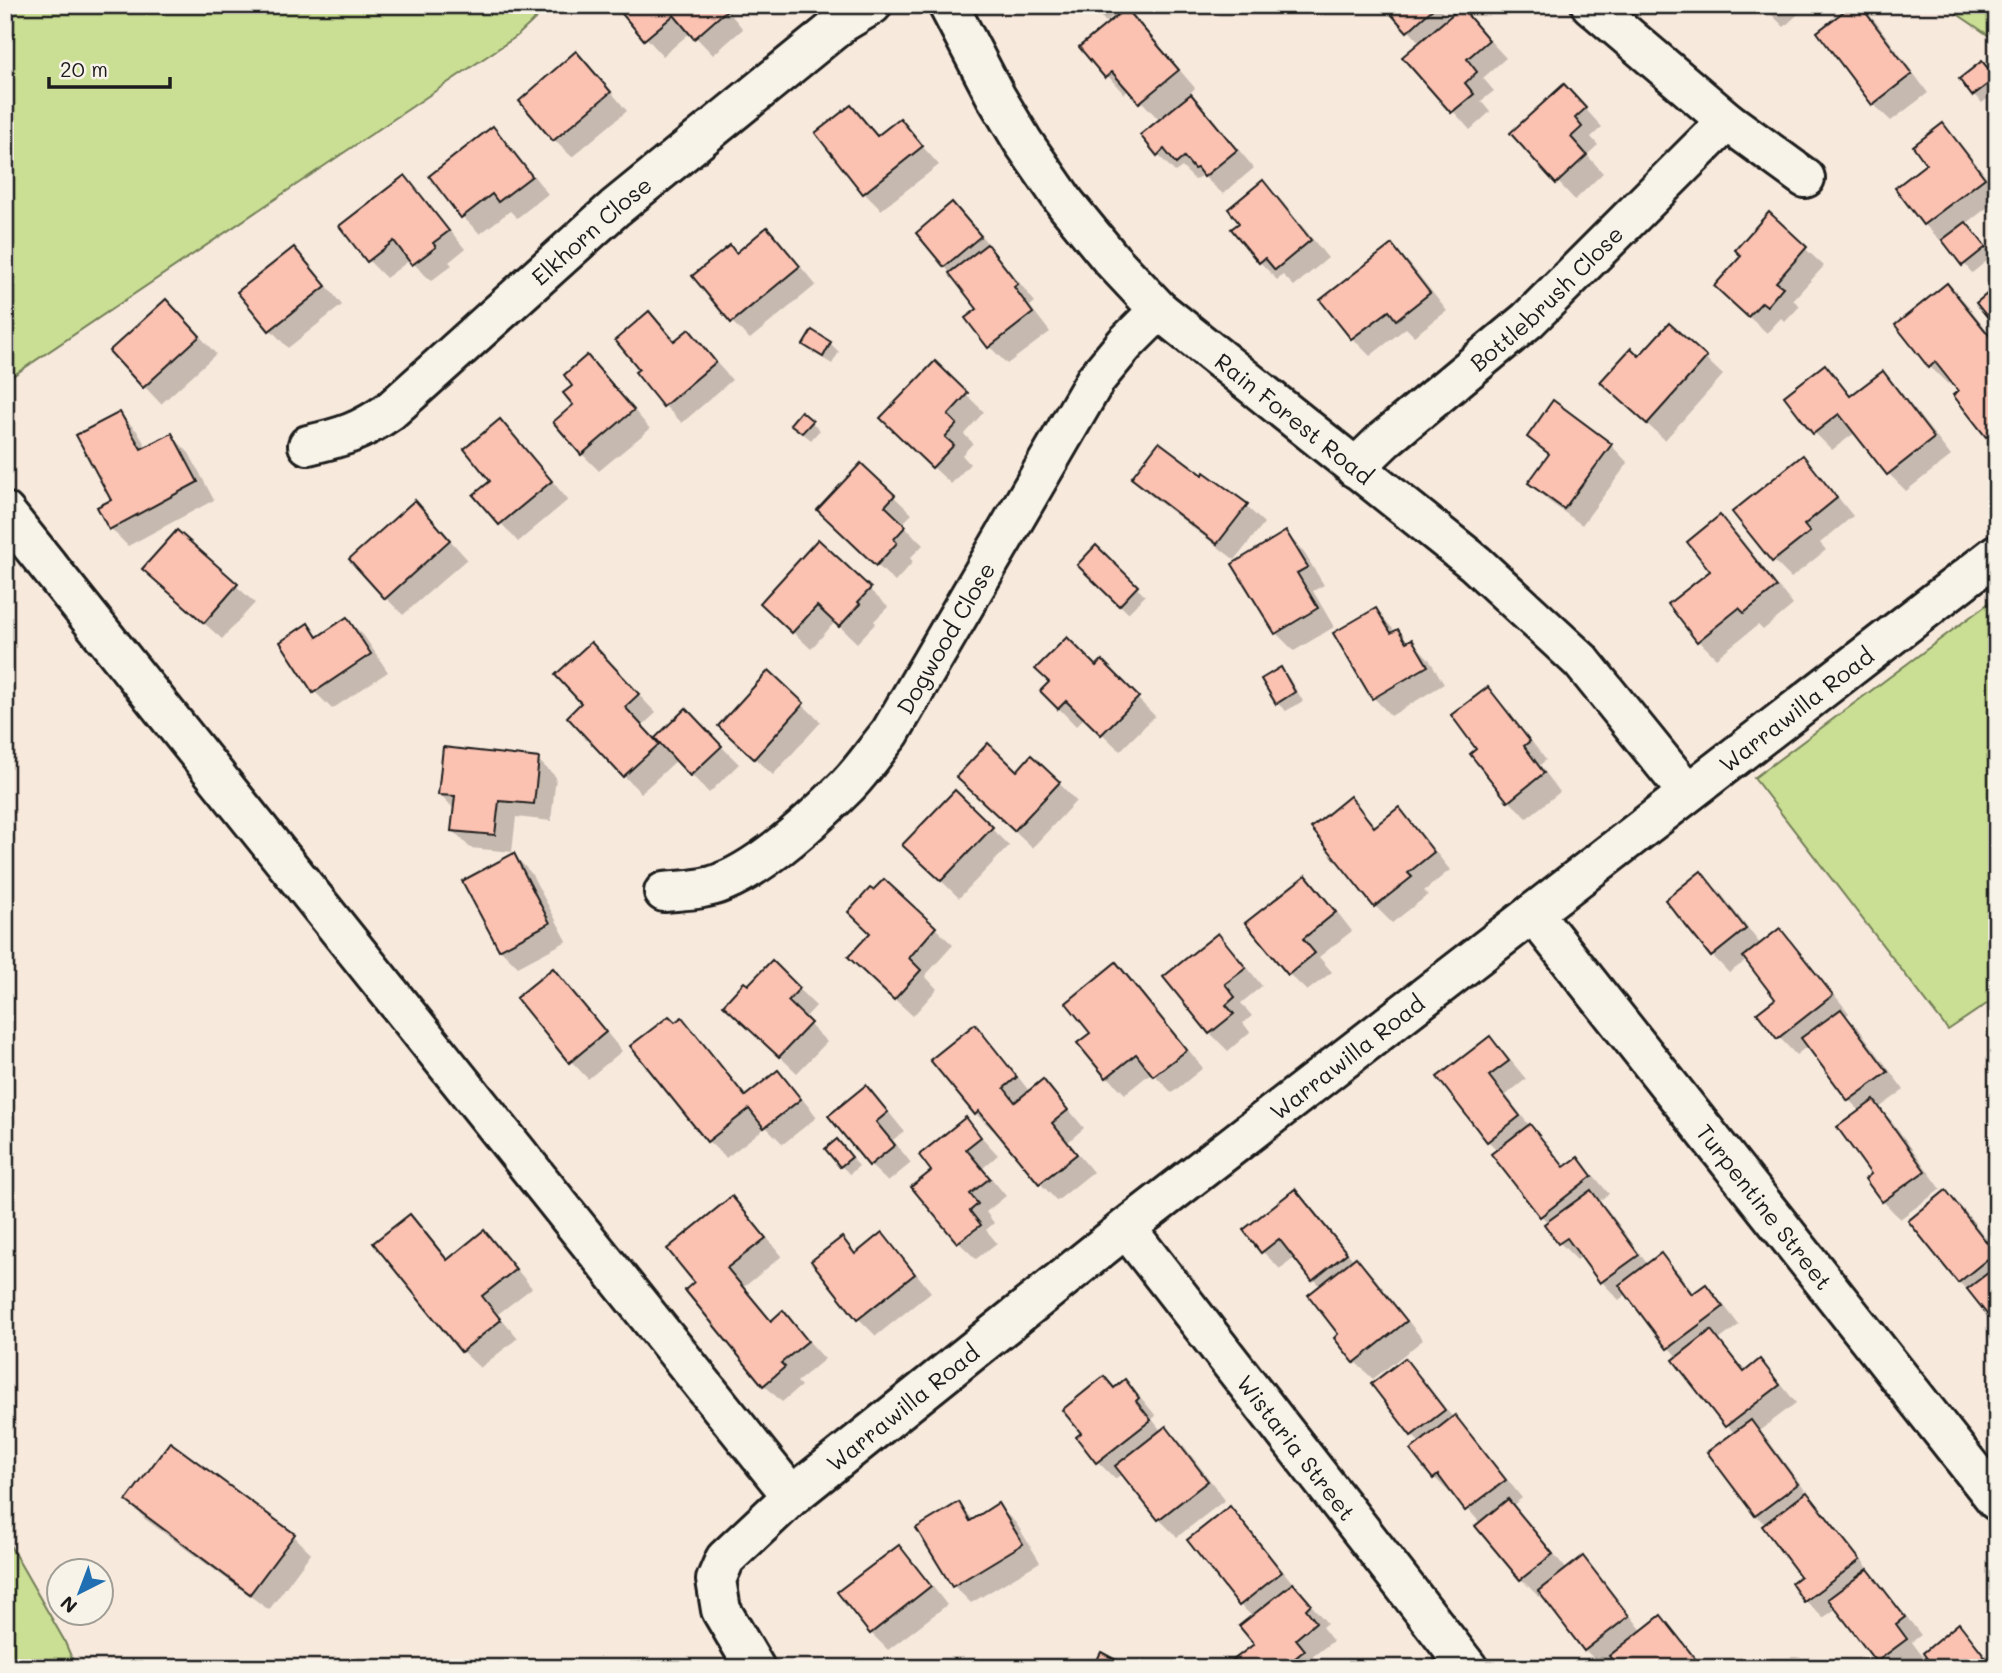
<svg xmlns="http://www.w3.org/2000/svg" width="2002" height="1673" font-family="Mali,sans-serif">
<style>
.green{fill:#cadf94;stroke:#737e58;stroke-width:2}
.shadow{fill:#0003}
.building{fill:#fbc2b2;stroke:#1c1c1c;stroke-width:2}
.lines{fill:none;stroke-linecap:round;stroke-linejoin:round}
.street-casing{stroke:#1c1c1c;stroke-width:44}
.secondary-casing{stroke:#1c1c1c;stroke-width:44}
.street{stroke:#f7f3e8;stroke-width:38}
.secondary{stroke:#f7f3e8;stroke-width:38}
.labels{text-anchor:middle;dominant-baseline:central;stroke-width:5;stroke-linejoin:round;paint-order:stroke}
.street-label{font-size:23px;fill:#1c1c1c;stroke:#f7f3e8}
</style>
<rect width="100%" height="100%" fill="#f8e9dd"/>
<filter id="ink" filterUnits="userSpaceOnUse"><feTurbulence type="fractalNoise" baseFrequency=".0143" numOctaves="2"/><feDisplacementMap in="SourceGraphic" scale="14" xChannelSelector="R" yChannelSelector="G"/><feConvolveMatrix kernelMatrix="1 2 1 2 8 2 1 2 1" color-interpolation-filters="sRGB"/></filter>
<g filter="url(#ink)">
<g class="green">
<path d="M5 5H550L517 36 5 381Z"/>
<path d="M1944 5H1997V41Z"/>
<path d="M1997 597V997L1948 1030 1754 778Z"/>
<path d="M5 1537 64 1640 76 1668H5Z"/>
</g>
<g class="shadow">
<path d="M723 5 743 29 713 55 691 32 663 56 620 9Z"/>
<path d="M797 5H812L804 12Z"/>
<path d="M1089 5H1125L1106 22Z"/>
<path d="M1386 5H1446L1441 11 1448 20 1461 9 1506 58 1483 78 1494 91 1481 101 1490 112 1470 130 1405 57 1421 44Z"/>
<path d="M1751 5H1808L1784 27 1767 10 1761 16Z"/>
<path d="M1859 5 1875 21 1928 93 1891 121 1873 104Z"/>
<path d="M1125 10 1143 27 1195 88 1189 94 1208 113 1254 168 1223 194 1202 175 1195 180 1182 167 1175 172 1158 155 1160 121 1130 89 1124 94 1082 47Z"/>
<path d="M576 54 594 71 627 111 572 157 554 140Z"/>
<path d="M1990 72 1997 80V91L1982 103 1973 94Z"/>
<path d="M1581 104 1602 127 1591 137 1598 145 1587 155 1603 173 1575 200 1512 133Z"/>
<path d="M851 107 879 137 899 120 939 165 881 210 864 193Z"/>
<path d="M1943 125 1960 143 1997 190V200L1966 224 1993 256 1972 273 1944 240 1942 242 1924 224 1897 188 1929 164Z"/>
<path d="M492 129 510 146 548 194 517 218 510 211 480 234 463 217Z"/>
<path d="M405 177 422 195 465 249 449 262 452 265 431 281 410 260 386 278 368 260Z"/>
<path d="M1263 183 1281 200 1328 258 1294 286 1283 275 1277 280 1260 262 1241 223Z"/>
<path d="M952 205 970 222 1035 302 1030 306 1050 332 1007 364 990 347 967 318 979 309 918 233Z"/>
<path d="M1769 215 1824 266 1793 300 1800 306 1785 322 1781 318 1767 333 1734 304 1743 256Z"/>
<path d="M767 229 784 247 816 285 750 339 732 322 694 276 737 254Z"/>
<path d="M1392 246 1410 264 1447 311 1414 336 1406 328 1370 356 1352 338 1323 300Z"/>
<path d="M294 249 312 267 342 305 288 348 271 330 240 292Z"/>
<path d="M1947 285 1965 302 1997 343V445L1955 396 1961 391 1952 381 1948 384 1930 367 1897 325Z"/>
<path d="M1997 296V324L1991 317Z"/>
<path d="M649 314 675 342 688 331 732 380 682 423 664 405 641 370Z"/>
<path d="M184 319 216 354 161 404 144 386Z"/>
<path d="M830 343 839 352 832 364 814 353 805 345Z"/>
<path d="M587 357 605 375 650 429 599 471 582 454 576 405 575 386Z"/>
<path d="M1639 358H1705L1723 375 1665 440 1620 400Z"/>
<path d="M935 364 984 412 964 434 973 443 962 455 970 464 951 484 900 436Z"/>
<path d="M1825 367 1852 397 1883 374 1900 391 1951 456 1906 491 1888 473 1856 432 1832 450 1815 433Z"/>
<path d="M120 414 137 431 147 448 171 435 189 453 214 500 128 546 110 528Z"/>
<path d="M500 422 517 439 568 500 518 542 476 495 493 481Z"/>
<path d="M811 422 820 430 811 440 801 432Z"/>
<path d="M1529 436 1611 445 1628 463 1582 525 1547 500 1530 483 1550 456Z"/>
<path d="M1803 458 1820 475 1853 516 1820 543 1826 550 1791 578 1774 561 1735 512Z"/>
<path d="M861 465 912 514 902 524 923 545 910 558 913 562 895 582 837 527Z"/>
<path d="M1133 478 1246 506 1264 523 1235 560 1150 495Z"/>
<path d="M1720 517 1738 535 1793 605 1763 630 1758 625 1716 658 1698 640Z"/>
<path d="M432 520 467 559 403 615 386 598Z"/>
<path d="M177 532 255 603 222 639 162 586Z"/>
<path d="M1286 533 1303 551 1324 585 1313 591 1334 627 1294 651 1276 633Z"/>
<path d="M818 541 888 607 874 621 876 623 857 643 835 622 811 649 780 620Z"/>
<path d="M1096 547 1145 596 1128 613 1079 565Z"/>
<path d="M1375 610 1396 632 1397 631 1409 643 1412 641 1429 659 1444 684 1391 716 1374 698 1335 634Z"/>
<path d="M347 619 364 636 388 672 332 709 315 692 308 626 319 637Z"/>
<path d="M608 662 656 713 642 726 655 741 686 711 739 764 709 793 677 760 641 793 624 776 584 703Z"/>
<path d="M1102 663 1155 716 1120 751 1085 717 1076 726 1042 691 1096 668Z"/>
<path d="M1280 670 1289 678 1303 701 1286 711 1277 703Z"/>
<path d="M769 673 821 722 773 775 738 743Z"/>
<path d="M1487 689 1505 707 1546 760 1540 765 1560 792 1527 818 1509 801 1479 750Z"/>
<path d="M538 760 556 777 551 821 516 817 512 852 470 848 453 830 455 810 440 794Z"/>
<path d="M1017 773 1059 783 1076 801 1032 848 976 795Z"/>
<path d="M955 792 1009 846 959 898 922 862Z"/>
<path d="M1350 799 1377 827 1399 810 1416 827 1450 870 1424 891 1428 895 1392 923 1375 906Z"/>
<path d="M514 855 531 873 567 941 518 967 500 949Z"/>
<path d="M1701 874 1719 891 1761 945 1779 930 1797 948 1849 1013 1846 1016 1859 1029 1904 1090 1879 1108 1891 1120 1941 1189 1900 1219 1883 1201 1873 1175 1861 1112 1849 1100 1809 1045 1796 1055 1779 1037 1778 999 1747 960 1729 973 1712 955Z"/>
<path d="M1305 877 1323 894 1352 931 1319 957 1332 972 1307 991 1289 974Z"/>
<path d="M935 928 953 945 925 976 937 989 913 1016 868 975Z"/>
<path d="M1218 935 1236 953 1262 986 1241 1003 1252 1016 1243 1023 1250 1032 1228 1051 1210 1033 1166 977Z"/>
<path d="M772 963 816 1006 804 1019 827 1042 797 1073 743 1022 748 987Z"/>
<path d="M1116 965 1134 982 1203 1068 1172 1093 1152 1072 1125 1094 1107 1076 1092 1033Z"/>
<path d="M553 970 570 988 622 1051 588 1079 571 1061Z"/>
<path d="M682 1019 699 1037 747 1097 778 1073 795 1090 817 1117 783 1144 766 1127 726 1158 708 1141 675 1024Z"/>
<path d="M974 1027 992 1044 1030 1092 1043 1082 1060 1099 1084 1128 1068 1142 1093 1172 1057 1201 1040 1183 996 1129 994 1131 976 1114 933 1060Z"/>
<path d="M1489 1038 1507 1056 1526 1079 1506 1095 1531 1128 1547 1143 1566 1168 1577 1159 1595 1177 1609 1194 1599 1201 1608 1210 1648 1265 1661 1255 1679 1273 1694 1294 1705 1286 1723 1304 1739 1325 1719 1340 1746 1372 1760 1361 1777 1379 1796 1403 1759 1431 1768 1440 1810 1497 1824 1512 1921 1635 1912 1642 1923 1657 1909 1668H1884L1837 1608 1823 1618 1806 1601 1793 1584 1803 1577 1766 1525 1756 1515 1735 1434 1727 1425 1678 1358 1668 1347 1628 1293 1619 1300 1602 1282 1583 1256 1577 1260 1560 1243 1549 1223 1541 1216 1498 1151 1488 1141 1439 1077Z"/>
<path d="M866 1087 883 1105 904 1131 893 1140 911 1163 888 1182 870 1165Z"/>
<path d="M966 1120 998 1155 983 1168 1006 1196 986 1212 994 1223 986 1230 997 1243 976 1259 958 1242Z"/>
<path d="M845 1149 859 1166 850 1174 841 1166Z"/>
<path d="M1295 1191 1312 1208 1354 1261 1356 1260 1374 1277 1423 1340 1373 1379 1355 1362 1341 1334 1321 1287 1296 1257 1280 1269 1263 1252Z"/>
<path d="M1946 1193 1964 1210 1997 1252V1322L1959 1282Z"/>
<path d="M732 1199 749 1216 782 1256 744 1287 772 1322 783 1313 825 1359 797 1382 801 1386 782 1402 764 1385 697 1283Z"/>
<path d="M410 1216 427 1233 449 1261 484 1232 501 1250 532 1288 498 1314 518 1338 480 1368 462 1351Z"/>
<path d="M882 1234 899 1252 931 1292 876 1336 859 1319 813 1261 841 1239 856 1255Z"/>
<path d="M1404 1360 1422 1378 1453 1418 1454 1417 1472 1435 1522 1498 1512 1506 1526 1519 1567 1570 1582 1559 1600 1576 1643 1632 1661 1617 1678 1635 1704 1668H1621L1614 1659 1603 1667 1585 1650 1543 1594 1539 1597 1521 1579 1478 1526 1481 1524 1454 1493 1452 1495 1434 1477 1421 1444 1412 1435Z"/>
<path d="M1104 1378 1115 1389 1125 1381 1142 1399 1156 1416 1152 1419 1162 1432 1166 1428 1184 1446 1225 1500 1177 1537 1159 1519 1123 1473 1115 1479 1097 1461 1083 1434Z"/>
<path d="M170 1444 294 1536 311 1553 269 1610 145 1519 128 1501Z"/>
<path d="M958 1504 974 1520 998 1506 1016 1523 1040 1562 971 1603 954 1586Z"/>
<path d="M1229 1508 1247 1526 1299 1591 1327 1623 1322 1627 1333 1641 1312 1657 1321 1668H1240L1256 1644 1253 1617 1240 1605Z"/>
<path d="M899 1547 916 1565 947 1605 888 1650 871 1633Z"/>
<path d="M1959 1626 1976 1643 1996 1668H1936Z"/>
</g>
<g class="building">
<path d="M622 5H723L727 10 694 39 674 15 644 40 618 9Z"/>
<path d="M1383 5H1435L1436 6 1407 32Z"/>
<path d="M1852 5H1860L1912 74 1872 105 1817 32Z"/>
<path d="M1461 7 1489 40 1467 59 1477 72 1465 83 1474 94 1451 113 1402 57Z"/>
<path d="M1126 8 1179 70 1139 103 1112 72 1105 78 1079 47Z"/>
<path d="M576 51 611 92 553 141 519 101Z"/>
<path d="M1982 61 1996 78 1972 96 1959 79Z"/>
<path d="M1564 84 1586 108 1575 118 1582 127 1571 137 1587 155 1556 184 1510 133Z"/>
<path d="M1191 94 1237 150 1204 177 1197 168 1194 169 1184 157 1176 164 1164 149 1157 156 1140 135Z"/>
<path d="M851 105 877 136 900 118 923 146 863 194 815 133Z"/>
<path d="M1943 123 1985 178 1923 225 1895 188 1926 164 1913 146Z"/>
<path d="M493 126 532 176 498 202 492 194 461 218 429 176Z"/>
<path d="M405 175 449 231 433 243 436 247 412 265 394 241 367 262 339 226Z"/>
<path d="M1263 180 1311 240 1275 270 1265 258 1259 263 1231 229 1239 223 1228 209Z"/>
<path d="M952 202 981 236 944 267 916 233Z"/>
<path d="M1769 212 1807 247 1776 282 1783 287 1767 306 1762 302 1748 317 1714 286 1741 256 1735 250Z"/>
<path d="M1966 222 1986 247 1962 266 1942 240Z"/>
<path d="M767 227 800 266 731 323 692 276 730 245 736 253Z"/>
<path d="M987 244 1018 284 1014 287 1033 313 988 348 965 318 977 309 949 273Z"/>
<path d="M1392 244 1430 293 1396 320 1389 311 1351 339 1320 300Z"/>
<path d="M294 247 326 286 269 331 237 292Z"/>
<path d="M1947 283 1997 345V429L1986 437 1953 395 1958 391 1935 362 1929 368 1895 325Z"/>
<path d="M1993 289 1997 294V312L1989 319 1976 303Z"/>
<path d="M166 299 200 336 143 388 109 351Z"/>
<path d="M649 311 674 341 689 329 716 362 663 407 635 372 639 369 615 340Z"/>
<path d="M1669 323 1707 357 1647 424 1600 382 1631 348 1639 356Z"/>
<path d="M812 330 831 342 823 357 803 345Z"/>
<path d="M587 355 634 410 581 455 553 422 573 405 563 393 572 386 564 375Z"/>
<path d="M935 361 968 393 948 415 957 424 945 437 954 445 932 468 880 418Z"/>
<path d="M1825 364 1850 396 1883 371 1934 438 1887 475 1839 414 1813 434 1784 396Z"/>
<path d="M1553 400 1612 444 1564 509 1528 483 1549 454 1527 437Z"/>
<path d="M801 411 813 421 802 433 790 424Z"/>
<path d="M120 412 141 449 172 433 198 482 109 530 97 507 111 500 76 435Z"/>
<path d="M500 419 552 481 499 525 473 495 490 481 464 449Z"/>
<path d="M1159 442 1203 475 1204 472 1248 504 1217 544 1131 478Z"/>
<path d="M1803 455 1837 498 1804 525 1810 532 1772 562 1732 512Z"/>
<path d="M861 463 895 495 885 506 906 526 894 539 897 543 876 566 817 510Z"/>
<path d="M415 500 450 540 385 599 349 559Z"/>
<path d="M1720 515 1777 587 1744 613 1739 608 1697 642 1668 604 1710 571 1687 542Z"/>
<path d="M177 530 238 584 204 623 142 569Z"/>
<path d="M1286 531 1308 567 1297 573 1318 608 1275 634 1232 564Z"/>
<path d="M818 539 871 588 858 602 860 604 839 627 817 606 792 633 760 603Z"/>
<path d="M1096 545 1138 586 1119 606 1077 565Z"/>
<path d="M1376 608 1391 633 1398 629 1406 642 1412 639 1428 666 1372 699 1333 633Z"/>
<path d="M347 617 371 654 313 693 280 642 308 623 317 637Z"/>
<path d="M1067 637 1096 666 1102 660 1139 697 1101 735 1066 701 1058 709 1040 691 1049 682 1035 669Z"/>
<path d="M591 642 639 694 625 707 659 744 623 777 567 717 581 703 555 675Z"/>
<path d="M1281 667 1295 692 1276 704 1261 679Z"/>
<path d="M769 670 804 703 754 759 718 726Z"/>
<path d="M1488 687 1530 741 1524 746 1544 773 1508 802 1470 754 1476 749 1451 715Z"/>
<path d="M686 708 722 746 690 776 655 738Z"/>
<path d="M988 743 1017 771 1031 755 1060 782 1014 831 956 777Z"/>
<path d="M443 747 539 758 534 804 499 801 495 835 451 831 455 796 438 795Z"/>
<path d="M955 790 993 827 941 881 902 845Z"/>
<path d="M1350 796 1374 827 1399 807 1434 852 1408 873 1412 877 1374 907 1311 828Z"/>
<path d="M514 853 550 923 499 950 462 881Z"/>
<path d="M1701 871 1746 929 1711 957 1665 900Z"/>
<path d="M1306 875 1336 912 1303 939 1315 953 1288 975 1245 923Z"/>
<path d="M884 879 936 927 909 958 921 970 894 1000 848 957 870 933 848 912 870 888 873 890Z"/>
<path d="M1780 928 1833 995 1777 1039 1757 1013 1775 999 1743 957Z"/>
<path d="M1218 933 1246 968 1225 984 1235 997 1226 1005 1234 1014 1209 1034 1163 977Z"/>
<path d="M772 960 800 988 788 1001 811 1023 779 1057 723 1005 744 982 748 985Z"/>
<path d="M1116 962 1187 1050 1153 1076 1136 1054 1106 1078 1077 1043 1090 1033 1066 1003Z"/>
<path d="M553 968 606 1032 569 1063 516 998Z"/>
<path d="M1841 1009 1888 1072 1848 1101 1801 1038Z"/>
<path d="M669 1016 675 1022 682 1017 745 1096 778 1070 801 1099 764 1128 749 1109 707 1142 630 1046Z"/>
<path d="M975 1024 1017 1077 1004 1088 1015 1102 1043 1079 1068 1110 1052 1123 1077 1154 1039 1184 979 1111 975 1115 930 1060Z"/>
<path d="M1490 1036 1509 1061 1489 1076 1520 1116 1487 1142 1437 1077Z"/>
<path d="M866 1085 888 1112 876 1122 895 1145 869 1166 828 1116Z"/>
<path d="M1874 1100 1925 1171 1882 1202 1865 1179 1871 1174 1837 1127Z"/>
<path d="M966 1117 981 1137 966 1149 990 1178 970 1194 978 1204 970 1211 981 1225 957 1243 911 1187 931 1171 919 1155Z"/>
<path d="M1530 1124 1564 1167 1578 1157 1592 1176 1540 1217 1491 1154Z"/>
<path d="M837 1139 852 1157 840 1167 825 1149Z"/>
<path d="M1295 1189 1347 1253 1312 1281 1279 1239 1261 1253 1243 1230Z"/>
<path d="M1591 1190 1639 1255 1600 1283 1567 1238 1558 1244 1544 1224Z"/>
<path d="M1946 1190 1995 1253 1958 1283 1908 1221Z"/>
<path d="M732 1196 766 1238 727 1268 771 1321 783 1310 808 1341 781 1363 785 1367 763 1386 685 1290 694 1282 667 1249Z"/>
<path d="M410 1214 447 1260 484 1230 516 1269 482 1296 501 1320 461 1352 373 1243Z"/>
<path d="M882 1232 915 1274 857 1320 811 1261 842 1237 855 1254Z"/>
<path d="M1661 1253 1692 1294 1706 1284 1723 1307 1667 1349 1619 1285Z"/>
<path d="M1356 1257 1407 1321 1354 1363 1334 1338 1338 1334 1308 1295Z"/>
<path d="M1997 1266V1315L1995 1313 1990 1318 1967 1289Z"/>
<path d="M1711 1330 1744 1372 1760 1359 1780 1385 1725 1427 1673 1360Z"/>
<path d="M1405 1358 1445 1410 1411 1436 1371 1384Z"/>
<path d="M1104 1376 1114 1388 1125 1379 1139 1398 1136 1401 1151 1420 1096 1463 1076 1437 1081 1433 1062 1410Z"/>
<path d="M1455 1415 1506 1480 1465 1511 1438 1475 1433 1479 1410 1450Z"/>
<path d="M1751 1420 1798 1484 1755 1516 1707 1452Z"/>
<path d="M1166 1426 1208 1481 1158 1520 1115 1466Z"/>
<path d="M170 1442 295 1534 250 1594 126 1501Z"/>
<path d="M1807 1492 1860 1560 1804 1602 1791 1583 1800 1576 1762 1526Z"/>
<path d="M1508 1499 1553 1554 1520 1580 1475 1526Z"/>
<path d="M959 1502 970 1521 998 1503 1023 1544 952 1587 916 1528Z"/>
<path d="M1230 1506 1282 1572 1239 1606 1187 1540Z"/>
<path d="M899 1545 931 1586 870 1634 837 1592Z"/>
<path d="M1583 1556 1629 1616 1584 1651 1538 1591Z"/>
<path d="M1868 1569 1905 1617 1896 1624 1907 1639 1876 1662 1828 1599Z"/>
<path d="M1293 1583 1311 1604 1306 1609 1316 1622 1296 1639 1305 1650 1283 1668H1238L1232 1661 1254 1644 1239 1626Z"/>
<path d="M1661 1615 1700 1665 1696 1668H1619L1609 1656Z"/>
<path d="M1959 1623 1994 1668H1934L1923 1653Z"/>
<path d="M1101 1652 1131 1668H1093Z"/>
</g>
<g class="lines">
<defs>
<g id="street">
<path id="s1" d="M948 5 996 97 1023 142 1066 204 1111 259 1159 310 1475 563 1581 661 1687 792"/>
<path d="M1591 5 1727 121 1805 178"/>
<path id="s2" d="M308 445C343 437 360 432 390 411L615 208 842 23 872 5"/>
<path id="s3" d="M1355 468 1385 439 1528 320 1727 121"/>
<path d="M5 512 792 1496"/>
<path id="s4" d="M664 892C684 890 705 890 723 882 765 865 813 820 846 787 862 771 875 751 890 733L1096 379 1125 344 1159 310"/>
<path id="s5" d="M1126 1228 1468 1668"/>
</g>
<g id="secondary">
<path id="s6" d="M1533 913 1997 1501"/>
<path id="s7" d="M755 1668 721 1610 716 1580 725 1559 792 1496 1126 1228 1997 554"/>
</g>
</defs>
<use href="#street" class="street-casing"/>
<use href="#secondary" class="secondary-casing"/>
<use href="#street" class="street"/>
<use href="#secondary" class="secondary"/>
</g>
</g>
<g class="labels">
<g class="street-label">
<text stroke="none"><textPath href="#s2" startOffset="360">Elkhorn Close</textPath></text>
<text stroke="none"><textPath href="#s3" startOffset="256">Bottlebrush Close</textPath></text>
<text stroke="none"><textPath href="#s1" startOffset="546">Rain Forest Road</textPath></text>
<text stroke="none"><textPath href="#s4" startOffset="396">Dogwood Close</textPath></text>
<text stroke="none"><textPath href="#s7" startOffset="1488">Warrawilla Road</textPath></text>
<text stroke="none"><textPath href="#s7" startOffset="920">Warrawilla Road</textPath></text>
<text stroke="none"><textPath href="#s6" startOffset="374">Turpentine Street</textPath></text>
<text stroke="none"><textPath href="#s7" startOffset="354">Warrawilla Road</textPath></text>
<text stroke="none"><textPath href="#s5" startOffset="278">Wistaria Street</textPath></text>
</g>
</g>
<rect width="2002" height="1673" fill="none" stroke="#f7f3e8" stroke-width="28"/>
<rect x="14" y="14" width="1974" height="1645" fill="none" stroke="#1c1c1c" stroke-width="2.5" filter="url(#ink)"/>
<g transform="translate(80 1592) rotate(222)"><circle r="33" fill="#f7f3e8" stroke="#9f9d96" stroke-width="2"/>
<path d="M0-5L12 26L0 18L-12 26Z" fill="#1f6fb2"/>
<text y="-10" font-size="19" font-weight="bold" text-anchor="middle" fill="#1c1c1c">N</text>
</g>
<path d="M49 77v10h121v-10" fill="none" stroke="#1c1c1c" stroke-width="3.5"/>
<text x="60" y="77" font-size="21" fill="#1c1c1c" stroke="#f7f3e8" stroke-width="5" paint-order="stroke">20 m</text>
</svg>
